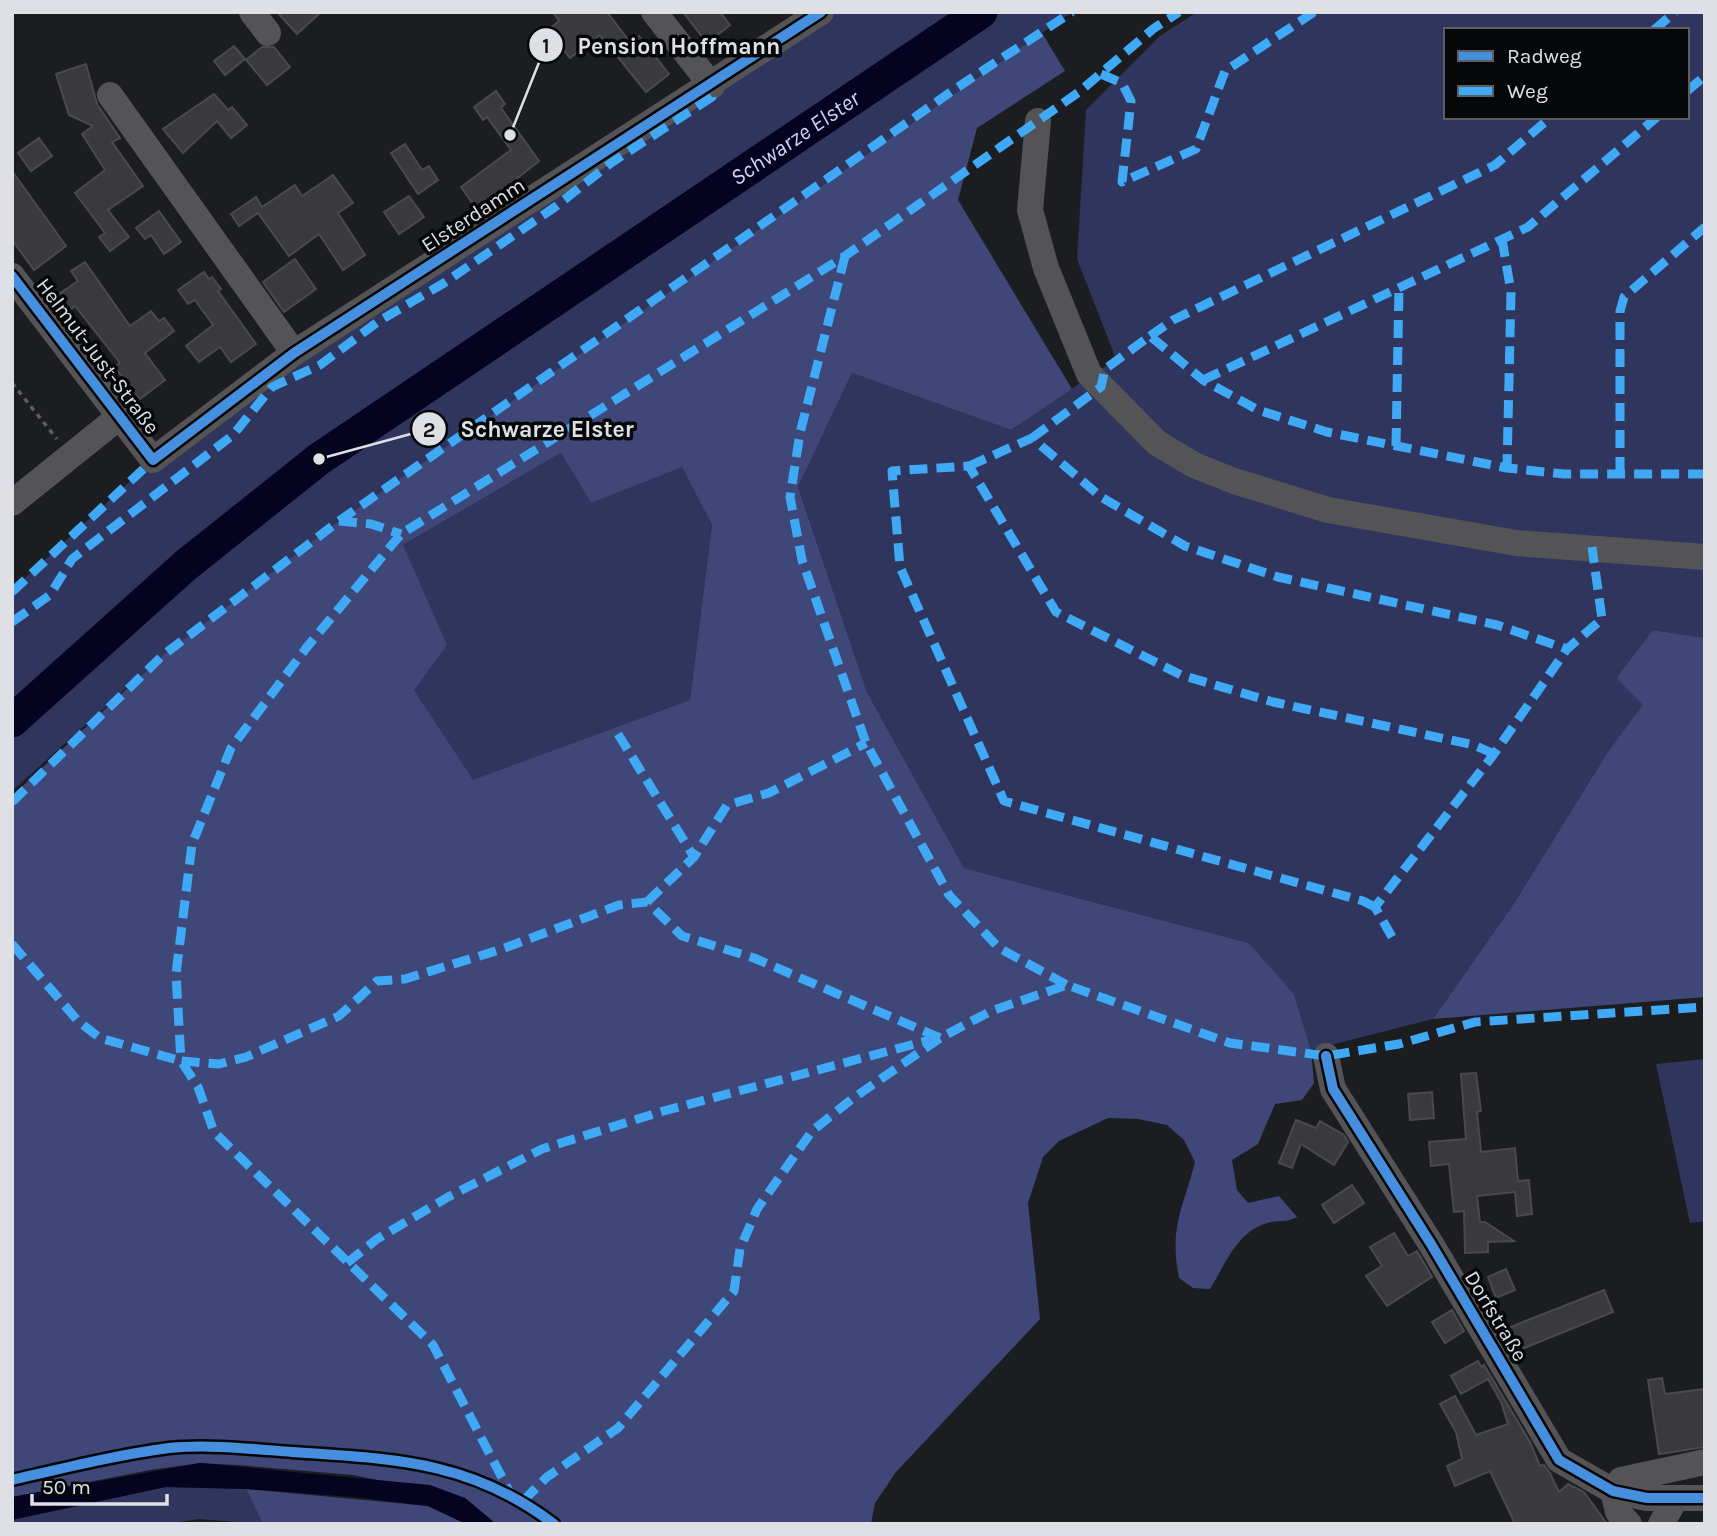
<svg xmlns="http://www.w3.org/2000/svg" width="1717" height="1536" font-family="Karla,sans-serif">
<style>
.green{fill:#30355d;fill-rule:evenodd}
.forest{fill:#3f4778;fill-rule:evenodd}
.water{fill:#050320}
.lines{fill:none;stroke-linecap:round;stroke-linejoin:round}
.river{stroke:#050320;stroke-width:33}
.building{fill:#3a3a3e;stroke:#494a4e;stroke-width:2}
.path{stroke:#5d5d5e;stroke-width:3.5;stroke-dasharray:5 5;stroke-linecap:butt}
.minor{stroke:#545456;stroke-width:26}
.quiet{stroke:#3fa9f5;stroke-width:9;stroke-dasharray:18 9;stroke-linecap:butt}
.cycleway-casing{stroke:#060709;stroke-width:15}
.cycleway{stroke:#468fdf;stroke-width:10}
.labels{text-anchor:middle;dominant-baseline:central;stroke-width:7;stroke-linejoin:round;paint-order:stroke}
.street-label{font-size:21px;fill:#dfe0e5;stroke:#060709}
.water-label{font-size:23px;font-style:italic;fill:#cdd5f7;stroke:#060709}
.leader{fill:none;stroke:#dfe0e5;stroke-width:2.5}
.callout-dot{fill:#dfe0e5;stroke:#060709;stroke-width:2.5}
.mark-label{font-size:21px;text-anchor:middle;font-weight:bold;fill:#111}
.callout-label{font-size:23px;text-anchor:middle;font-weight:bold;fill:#dfe0e5;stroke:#060709;stroke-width:7;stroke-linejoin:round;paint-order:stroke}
</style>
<rect width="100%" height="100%" fill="#1c1d21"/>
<g class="green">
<path d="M824 12H1072L339 521 162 656 12 791V590L153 460Z"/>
<path d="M1197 12H1705V638L1653 630 1616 678 1644 705 1609 750 1513 905 1433 1019 1311 1050 1294 994 1249 943 964 868 867 692 798 487 852 373 1011 430 1116 359 1077 259 1086 110 1160 36ZM1446 30H1687V117H1446Z"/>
<path d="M561 453 591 503 682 466 712 525 690 700 472 781 414 690 403 545Z"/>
<path d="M1705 1059V1221L1690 1223 1656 1064Z"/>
<path d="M165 1487 246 1489 263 1524 199 1519 162 1524H12V1520L31 1515Z"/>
</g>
<g class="forest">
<path d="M1042 33 1065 71 977 128 958 200 1072 389 1011 430 852 373 798 487 867 692 964 868 1249 943 1294 994 1311 1050 1314 1083 1302 1100 1275 1104 1258 1144 1232 1160 1237 1190 1248 1203 1279 1196 1297 1217C1286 1223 1281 1220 1271 1222 1238 1229 1226 1263 1210 1289L1193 1288 1179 1278C1169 1228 1183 1208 1195 1162L1184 1140 1167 1125 1138 1119 1108 1118 1059 1141 1043 1157 1028 1203 1040 1319 896 1472 875 1503 871 1524H496L465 1498 353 1475 238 1465 200 1463 150 1470 12 1497V796L162 656 339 521ZM561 453 591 503 682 467 712 525 690 700 473 780 414 690 447 645 403 545Z"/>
<path d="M1653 630 1705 638V997L1433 1019 1513 905 1609 750 1643 705 1616 678Z"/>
<path d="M246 1489 428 1506 466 1524H263Z"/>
</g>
<path class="water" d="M200 1463 430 1485 465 1498 496 1524H466L428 1506 354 1497 246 1489 166 1487 12 1520V1497Z"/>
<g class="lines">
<path class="river" id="s1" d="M12 721 186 565 319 459 981 12"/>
</g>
<g class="building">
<path d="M277 12H321L297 34Z"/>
<path d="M553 12H607L630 42 639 36 669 74 646 92 600 35 570 58 548 30 559 21Z"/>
<path d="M683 12H720L730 25 707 43Z"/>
<path d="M234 46 245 59 225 75 214 61Z"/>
<path d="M262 47H274L290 67 267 85 246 60Z"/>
<path d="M86 64 97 104 120 138 112 142 143 186 108 210 129 237 110 251 99 237 105 233 75 193 105 170 82 134 93 126 69 115 56 74Z"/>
<path d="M496 91 505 104 501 108 539 161 477 210 461 187 511 150 487 117 483 120 474 107Z"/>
<path d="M214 94 228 110 232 107 247 125 231 138 217 121 183 153 163 129Z"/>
<path d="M39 138 52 156 31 171 18 153Z"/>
<path d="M405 144 422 170 429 166 438 180 418 194 391 153Z"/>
<path d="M12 171 66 246 34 270 12 240Z"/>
<path d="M333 175 353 203 338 213 365 255 343 270 319 234 289 256 258 213 239 226 231 214 256 197 262 207 295 185 302 196Z"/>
<path d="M409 196 424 217 399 234 384 212Z"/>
<path d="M159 211 181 242 164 254 151 235 145 239 136 228Z"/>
<path d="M295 259 316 289 284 312 263 282Z"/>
<path d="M85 262 130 326 151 311 159 321 164 318 174 331 145 353 165 380 140 399 123 383 126 381 114 367 120 363 75 306 70 310 59 294 78 281 71 271Z"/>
<path d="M204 272 209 279 212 277 221 289 218 291 256 344 231 362 220 347 199 362 186 346 213 325 195 300 188 304 178 290Z"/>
<path d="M1476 1073 1481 1111 1477 1112 1481 1152 1515 1148 1518 1181 1529 1180 1532 1214 1517 1216 1515 1192 1477 1196 1480 1222H1485L1514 1241 1488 1242V1252L1465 1253 1464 1211 1454 1212 1449 1164 1431 1166 1429 1142 1466 1139 1461 1074Z"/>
<path d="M1432 1092 1434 1118 1410 1120 1408 1094Z"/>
<path d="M1296 1120 1316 1128 1320 1121 1344 1135 1348 1142 1334 1165 1301 1144 1292 1168 1279 1163Z"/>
<path d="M1352 1185 1364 1203 1334 1223 1322 1205Z"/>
<path d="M1394 1233 1408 1256 1417 1251 1432 1277 1387 1306 1366 1276 1382 1266 1370 1247Z"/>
<path d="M1506 1269 1515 1290 1496 1298 1488 1277Z"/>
<path d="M1604 1290 1613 1312 1517 1351 1508 1328Z"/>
<path d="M1452 1310 1464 1331 1445 1343 1432 1322Z"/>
<path d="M1478 1361 1481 1367 1484 1365 1530 1442 1540 1466 1544 1465 1550 1473 1559 1492 1568 1484 1584 1492 1607 1524H1515L1490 1471 1455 1486 1447 1466 1462 1459 1456 1432 1440 1404 1455 1396 1476 1435 1508 1424 1501 1402 1488 1379 1461 1394 1451 1376Z"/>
<path d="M1662 1378 1665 1394 1705 1389V1447L1659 1454 1648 1380Z"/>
</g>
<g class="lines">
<path class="path" d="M12 383 57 439"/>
<g class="minor">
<path d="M252 12 268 33"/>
<path d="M654 12 712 86"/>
<path d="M110 95 294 353"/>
<path d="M1038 121 1030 210 1046 268 1089 374 1157 443 1194 465 1234 481 1328 510 1516 543 1705 557"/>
<path d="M12 276 153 460 294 353 821 12"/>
<path d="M12 503 119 417"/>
<path d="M1326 1056 1333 1089 1431 1244 1559 1460 1613 1491 1647 1498H1705"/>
<path d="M1629 1524 1618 1512 1613 1491 1621 1480 1705 1462"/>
<path d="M1661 1524 1676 1498"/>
</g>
<g class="quiet">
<path d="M1654 30 1675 12"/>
<path d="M1101 74 1122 83 1131 101 1122 182 1196 149 1225 71 1314 12"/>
<path d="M1687 91 1705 76"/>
<path d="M1502 239 1511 292 1507 468"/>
<path d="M845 256 800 433 790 497 802 560 866 743 949 895 999 948 1067 985"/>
<path d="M1150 336 1173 320 1495 165 1551 117"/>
<path d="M1203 380 1528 227 1657 117"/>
<path d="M1032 438 1101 387 1105 369 1150 336 1203 380 1258 410 1327 432 1507 468 1564 474H1705"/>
<path d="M1396 446 1399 287"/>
<path d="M969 466 1032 438 1101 497 1185 546 1278 577 1497 625 1567 649"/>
<path d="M1620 475V311L1624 297 1705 227"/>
<path d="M339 521 371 524 401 534"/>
<path d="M12 592 153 460"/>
<path d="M12 622 50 595 72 559 233 435 272 387 320 365 379 321 444 283 555 207 611 163 712 97V86"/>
<path d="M618 734 694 857"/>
<path d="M12 802 162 656 339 521 955 89 1072 12"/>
<path d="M647 902 694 857 727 805 769 793 866 743"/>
<path d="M1375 907 1363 901 1004 801 900 567 892 471 969 466 1056 612 1181 675 1273 702 1474 745 1494 754"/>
<path d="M1392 937 1375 907 1494 754 1567 649 1602 619 1592 547"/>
<path d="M12 944 78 1021 100 1038 181 1061 198 1087 214 1132 433 1345 510 1493"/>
<path d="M940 1038 754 958 682 936 647 902 619 905 502 949 405 979 377 981 339 1016 246 1057 219 1064 181 1061 176 974 192 844 231 748 307 647 401 534 845 256 1079 92 1153 29 1179 12"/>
<path d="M347 1263 377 1239 448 1197 542 1149 660 1112 930 1040"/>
<path d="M523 1501 547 1477 618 1428 734 1291 740 1249 757 1209 812 1131 852 1099 940 1038 991 1011 1067 985 1230 1043 1326 1056 1399 1044 1475 1022 1705 1007"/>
</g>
<defs>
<g id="cycleway">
<path d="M12 276 153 460 294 353 821 12"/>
<path d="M1326 1056 1333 1089 1431 1244 1559 1460 1613 1491 1647 1498H1705"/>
<path d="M12 1480C64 1468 116 1455 169 1448 209 1444 252 1449 292 1452 393 1459 470 1460 554 1524"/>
</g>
</defs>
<use href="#cycleway" class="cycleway-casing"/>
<use href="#cycleway" class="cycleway"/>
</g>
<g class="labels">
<g class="street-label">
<text transform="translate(473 215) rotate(-33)">Elsterdamm</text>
<text transform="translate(98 356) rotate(53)">Helmut-Just-Straße</text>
<text transform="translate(1496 1316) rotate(59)">Dorfstraße</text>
</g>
<g class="water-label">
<text stroke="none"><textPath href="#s1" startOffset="978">Schwarze Elster</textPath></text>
</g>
</g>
<path class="leader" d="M510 135L546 45M319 459L429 429"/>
<g class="callout-dot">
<circle cx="510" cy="135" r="7"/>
<circle cx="319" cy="459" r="7"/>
<circle cx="546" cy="45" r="18"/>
<circle cx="429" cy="429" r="18"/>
</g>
<g class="mark-label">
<text x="546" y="53">1</text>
<text x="429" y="437">2</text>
</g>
<g class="callout-label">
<text x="679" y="54">Pension Hoffmann</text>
<text x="547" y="437">Schwarze Elster</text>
</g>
<rect width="1717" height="1536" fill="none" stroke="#dfe0e5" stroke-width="28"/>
<rect x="1444" y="28" width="245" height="91" fill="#060709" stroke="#5d5e61" stroke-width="2"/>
<rect x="1458" y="51" width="35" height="10" fill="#468fdf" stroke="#5d5e61" stroke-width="2"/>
<text x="1507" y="63" font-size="21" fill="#dfe0e5">Radweg</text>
<rect x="1458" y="86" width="35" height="10" fill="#3fa9f5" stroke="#5d5e61" stroke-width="2"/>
<text x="1507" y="98" font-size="21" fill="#dfe0e5">Weg</text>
<path d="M32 1494v10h135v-10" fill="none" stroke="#dfe0e5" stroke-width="3.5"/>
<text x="42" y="1494" font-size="21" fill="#dfe0e5" stroke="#060709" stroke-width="5" paint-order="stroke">50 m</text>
</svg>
